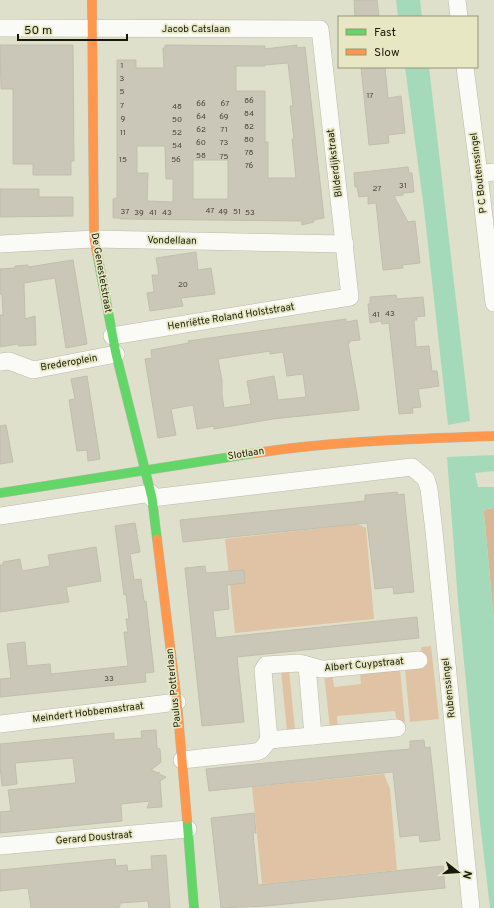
<svg xmlns="http://www.w3.org/2000/svg" width="494" height="908" font-family="Overpass,sans-serif">
<style>
.green{fill:#dfc3a4}
.forest{fill:#d7b695}
.water{fill:#a4dab9}
.building{fill:#cac7b8;stroke:#c1beae;fill-rule:evenodd}
.lines{fill:none;stroke-linecap:round;stroke-linejoin:round}
.street-casing{stroke:#b9baa9;stroke-width:18}
.fast-casing{stroke:#b9baa9;stroke-width:10}
.slow-casing{stroke:#b9baa9;stroke-width:10}
.street{stroke:#fafaf7;stroke-width:17}
.fast{stroke:#63d668;stroke-width:9}
.slow{stroke:#ff974d;stroke-width:9}
.labels{text-anchor:middle;dominant-baseline:central;stroke-width:3.5;stroke-linejoin:round;paint-order:stroke}
.number-label{font-size:8px;fill:#484739}
.street-label{font-size:10px;fill:#19190b;stroke:#e7e8c3}
</style>
<rect width="100%" height="100%" fill="#dfe0cb"/>
<g class="green">
<path d="M358 524 366 528 374 619 235 633 225 539Z"/>
<path d="M431 646 439 719 410 722 405 669 423 667 421 647Z"/>
<path d="M400 669 405 722 397 723 395 711 337 716 338 730 330 728 324 674 332 673 334 687 361 684 360 673Z"/>
<path d="M289 670 295 730 287 731 281 671Z"/>
<path d="M384 774 390 789 397 870 262 884 252 787Z"/>
</g>
<path class="forest" d="M494 508V622L484 513V510L487 509Z"/>
<g class="water">
<path d="M396 0H420L422 17H398Z"/>
<path d="M405 67H429L470 421 448 425 424 209Z"/>
<path d="M494 455V471L475 473 478 487H494V508L487 509 484 510V513L494 622V908H490L479 814 458 601 447 457Z"/>
</g>
<g class="building">
<path d="M354 0H377L379 17H355Z"/>
<path d="M0 45H73L74 161H71V175H33V164H13V89H1Z"/>
<path d="M165 45 258 46H265V49L297 45V48L305 47 324 218 313 220 314 222 302 225V221L120 219V218H113V199L117 198V60H136V68H164L163 48H165ZM288 63 293 106H290L294 139H292L296 178H268V142H265V91H236V66H265V65ZM137 146H165L166 179H173V202L147 201 148 173H137ZM193 160H228V199H193Z"/>
<path d="M361 67H385L388 98 401 96 405 133 388 135 389 143 369 145Z"/>
<path d="M408 167 409 173H412L414 192 403 193V195L394 196 408 222 415 221 420 263 402 265 403 268 383 270 376 203 368 204V196L359 197 357 187H355L354 173Z"/>
<path d="M0 189H39V197H73V216L0 217Z"/>
<path d="M196 252 198 270 211 268 215 294 181 298 183 306 150 311 147 293 154 292 152 275H159L156 258Z"/>
<path d="M73 260 87 344 66 348 55 278 24 283 25 319 35 316 36 345 19 346 18 344 0 347V315H3L2 295 0 294V269L15 268V266L28 265V267Z"/>
<path d="M396 295 397 299 423 297 425 316 416 317 417 320H414L416 347 429 346 432 371H437L439 386 418 389 421 407 412 408 413 413 399 414 389 323 382 324 381 321 370 323 368 304H370V297Z"/>
<path d="M346 319V322L357 320 360 340 349 341 350 343H348L359 407V410L273 419 214 429V426L197 429 193 405 171 409 176 435 158 438 145 359 152 358 151 350 189 343 188 341ZM270 351V354L283 352 287 376 303 374 306 397 278 400 274 376 247 381 251 404 224 408 222 395V380L218 359Z"/>
<path d="M87 376 100 459 88 461 87 450 77 451 69 400 75 399 71 379Z"/>
<path d="M6 425 13 462 0 464V426Z"/>
<path d="M397 492 398 495 404 494 414 592 394 594 393 587 375 589 367 523 183 542 180 520 365 501V495Z"/>
<path d="M135 523 140 552 130 554 134 580 141 579 144 601H146L154 672 145 673 146 682 0 697V679L11 678 7 644 25 642 27 666 50 664 51 674 128 666 124 632H128L126 619H129L126 594 124 595 115 526Z"/>
<path d="M96 547 101 581 66 587 69 602 0 612V565H3V562L20 559 22 571 50 566 48 555Z"/>
<path d="M205 566 206 573 244 570 245 583 227 585 229 609 213 611 216 638 417 617 419 638 237 657 244 722 202 726 185 568Z"/>
<path d="M156 730 157 748 160 749 161 762 151 770 158 773 159 772V774L166 777 160 781 162 807 147 808 150 801 121 804 122 821 0 833V812L11 811 8 790 76 783 73 758 15 763 17 784 2 786 0 766V744L114 733V740L142 738 141 731Z"/>
<path d="M424 740 425 748 430 747 440 840 420 842 419 835 400 837 393 772 209 791 206 769 386 751 410 749V741Z"/>
<path d="M254 813 256 833H253L258 885 443 866 445 888 266 906 221 908 211 818Z"/>
<path d="M166 855 170 908H149L148 901 120 903V907L113 908H31L28 888 0 891V870L115 859 116 866 127 865 128 873V871L152 869 151 856Z"/>
</g>
<g class="lines">
<defs>
<g id="street">
<path d="M457 0 459 17"/>
<path d="M0 28 320 29 350 297 112 336"/>
<path d="M465 67 479 174 494 303"/>
<path d="M479 174 494 172"/>
<path d="M0 244 94 239 345 244"/>
<path d="M0 362 9 361 33 370 116 354"/>
<path d="M152 498 412 467 426 479 429 489 434 531 471 908"/>
<path d="M0 516 151 493"/>
<path d="M307 665 313 736"/>
<path d="M0 724 177 702"/>
<path d="M269 740 263 670 266 665 299 663 321 669H326L419 660"/>
<path d="M182 760 256 752 261 750 269 740 397 728"/>
<path d="M0 846 188 829"/>
</g>
<g id="fast">
<path d="M98 258 116 354 152 498 157 539"/>
<path d="M0 493 256 453"/>
<path d="M187 819 194 908"/>
</g>
<g id="slow">
<path d="M92 0 94 239 98 258"/>
<path d="M256 453C334 441 415 439 494 436"/>
<path d="M157 539 177 702 187 819"/>
</g>
</defs>
<use href="#street" class="street-casing"/>
<use href="#fast" class="fast-casing"/>
<use href="#slow" class="slow-casing"/>
<use href="#street" class="street"/>
<use href="#fast" class="fast"/>
<use href="#slow" class="slow"/>
</g>
<g class="labels">
<g class="number-label">
<text x="122" y="66">1</text>
<text x="122" y="79">3</text>
<text x="122" y="92">5</text>
<text x="370" y="96">17</text>
<text x="249" y="101">86</text>
<text x="201" y="104">66</text>
<text x="225" y="104">67</text>
<text x="122" y="106">7</text>
<text x="177" y="107">48</text>
<text x="249" y="114">84</text>
<text x="201" y="117">64</text>
<text x="224" y="117">69</text>
<text x="123" y="119">9</text>
<text x="177" y="120">50</text>
<text x="249" y="127">82</text>
<text x="201" y="130">62</text>
<text x="224" y="130">71</text>
<text x="123" y="133">11</text>
<text x="177" y="133">52</text>
<text x="249" y="140">80</text>
<text x="201" y="143">60</text>
<text x="224" y="143">73</text>
<text x="177" y="146">54</text>
<text x="249" y="153">78</text>
<text x="201" y="156">58</text>
<text x="224" y="157">75</text>
<text x="123" y="160">15</text>
<text x="176" y="160">56</text>
<text x="249" y="166">76</text>
<text x="403" y="186">31</text>
<text x="377" y="189">27</text>
<text x="210" y="211">47</text>
<text x="125" y="212">37</text>
<text x="223" y="212">49</text>
<text x="237" y="212">51</text>
<text x="139" y="213">39</text>
<text x="153" y="213">41</text>
<text x="167" y="213">43</text>
<text x="250" y="213">53</text>
<text x="183" y="285">20</text>
<text x="390" y="314">43</text>
<text x="376" y="315">41</text>
<text x="109" y="679">33</text>
</g>
<g class="street-label">
<text x="196" y="29">Jacob Catslaan</text>
<text transform="translate(335 163) rotate(-97)">Bilderdijkstraat</text>
<text transform="translate(479 173) rotate(-97)">P C Boutenssingel</text>
<text transform="translate(172 241) rotate(1)">Vondellaan</text>
<text transform="translate(101 273) rotate(80)">De Genestetstraat</text>
<text transform="translate(231 317) rotate(-9)">Henriëtte Roland Holststraat</text>
<text transform="translate(69 363) rotate(-10)">Brederoplein</text>
<text transform="translate(246 454) rotate(-9)">Slotlaan</text>
<text transform="translate(364 665) rotate(-5)">Albert Cuypstraat</text>
<text transform="translate(174 688) rotate(-96)">Paulus Potterlaan</text>
<text transform="translate(449 688) rotate(-96)">Rubenssingel</text>
<text transform="translate(88 713) rotate(-7)">Meindert Hobbemastraat</text>
<text transform="translate(94 838) rotate(-5)">Gerard Doustraat</text>
</g>
</g>
<rect x="338" y="16" width="140" height="52" fill="#e7e8c3" stroke="#959579"/>
<rect x="346" y="29" width="20" height="6" fill="#63d668" stroke="#959579"/>
<text x="374" y="36" font-size="12" fill="#19190b">Fast</text>
<rect x="346" y="49" width="20" height="6" fill="#ff974d" stroke="#959579"/>
<text x="374" y="56" font-size="12" fill="#19190b">Slow</text>
<g transform="translate(458 872) rotate(107)" stroke="#e7e8c3" stroke-width="3" paint-order="stroke">
<path d="M0-3L7 15L0 10L-7 15Z" fill="#19190b"/>
<text y="-6" font-size="11" font-weight="bold" text-anchor="middle" fill="#19190b">N</text>
</g>
<path d="M18 34v6h109v-6" fill="none" stroke="#19190b" stroke-width="2"/>
<text x="24" y="34" font-size="12" fill="#19190b" stroke="#e7e8c3" stroke-width="3" paint-order="stroke">50 m</text>
</svg>
